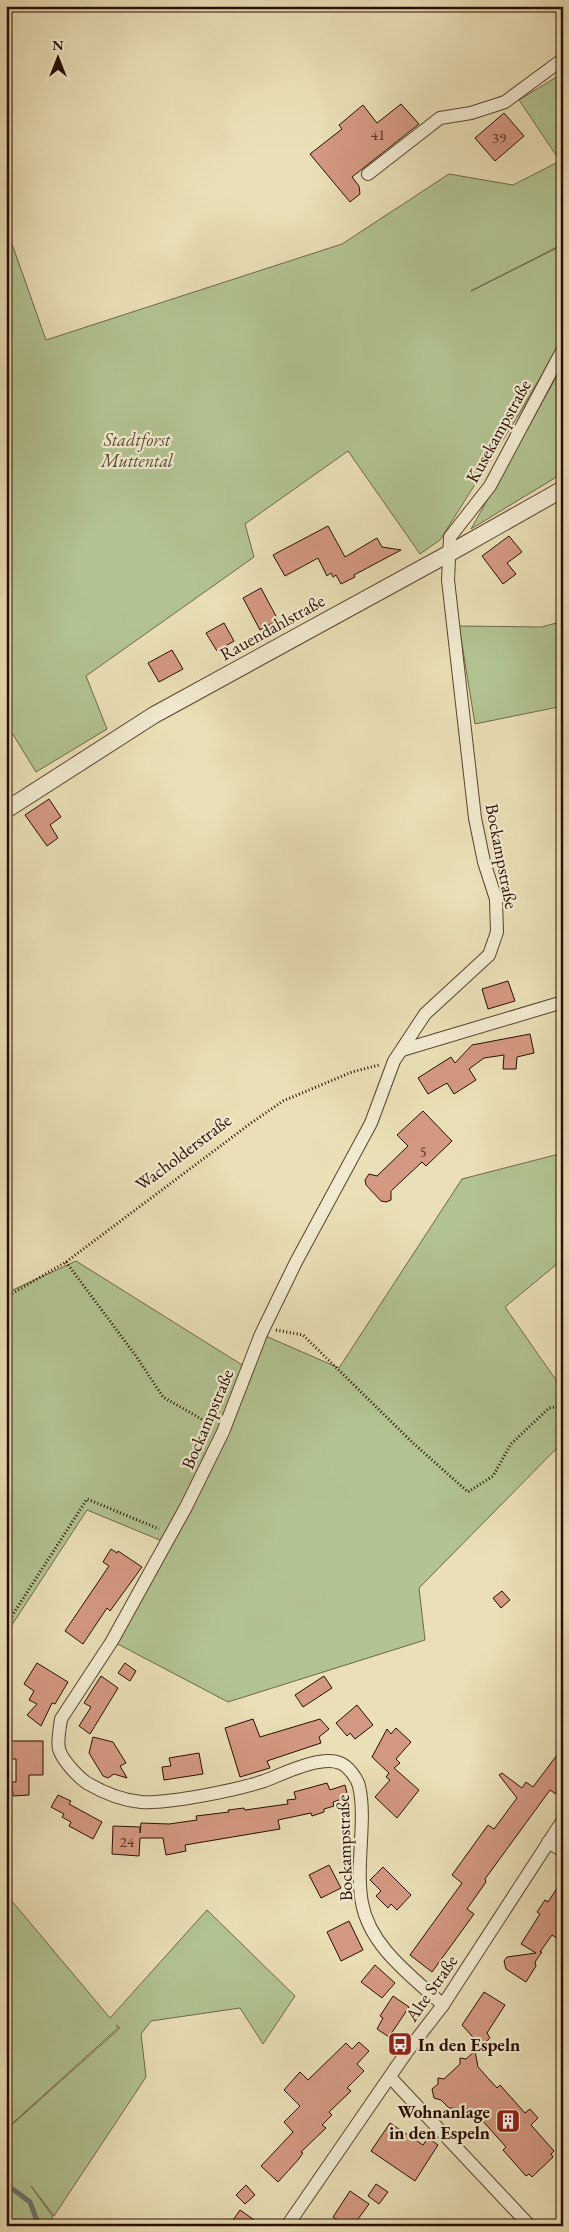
<svg xmlns="http://www.w3.org/2000/svg" width="569" height="2232" font-family="'EB Garamond',serif">
<style>
.green{fill:#b2c391;stroke:#6e6848}
.lines{fill:none;stroke-linecap:round;stroke-linejoin:round}
.stream{stroke:#6d756e;stroke-width:5}
.building{fill:#d49982;stroke:#290d00}
.minor-casing{stroke:#59422e;stroke-width:14}
.tertiary-casing{stroke:#59422e;stroke-width:18}
.path{stroke:#290d00;stroke-width:3;stroke-dasharray:1 2.5;stroke-linecap:butt}
.minor{stroke:#f1ead0;stroke-width:12}
.tertiary{stroke:#f1ead0;stroke-width:16}
.labels{text-anchor:middle;dominant-baseline:central;stroke-width:4.5;stroke-linejoin:round;paint-order:stroke}
.number-label{font-size:15px;fill:#543020}
.street-label{font-size:18px;fill:#290d00;stroke:#f1ead0}
.park-label{font-size:18px;font-style:italic;fill:#594d33;stroke:#f1ead0}
.poi-label{font-size:18px;font-weight:bold;fill:#290d00;stroke:#f1ead0;text-anchor:start}
</style>
<rect width="100%" height="100%" fill="#eadfb6"/>
<filter id="stains"><feTurbulence type="fractalNoise" baseFrequency=".004" numOctaves="4"/><feColorMatrix values="0 0 0 0 .2 0 0 0 0 .09 0 0 0 0 .02 0 0 0 .5 -.17"/></filter>
<radialGradient id="worn" r=".72"><stop offset=".6" stop-color="#630" stop-opacity="0"/><stop offset="1" stop-color="#630" stop-opacity=".3"/></radialGradient>
<g class="green">
<path d="M563 73V244L471 291 563 245V338L518 416 440 540 420 554 348 451 245 524 254 557 86 676 107 729 36 772 6 723V227L46 340 342 244 449 174 513 185 560 161 519 100Z"/>
<path d="M563 365V473L471 529Z"/>
<path d="M563 621V706L475 724 459 626 542 627Z"/>
<path d="M563 1153V1259L505 1307 563 1390V1442L419 1588 425 1640 228 1702 112 1641 167 1543 87 1510 6 1634V1293L76 1261 247 1368 261 1334 339 1368 462 1179Z"/>
<path d="M6 1894 110 2018 207 1910 295 1996 263 2044 240 2008 151 2021 141 2034 146 2077 54 2216 31 2186 53 2217 47 2226H6V2130L120 2028 116 2025 118 2028 6 2129Z"/>
</g>
<g class="lines">
<path class="stream" d="M6 2184 30 2202 39 2226"/>
</g>
<g class="building">
<path d="M401 104 419 124 352 177 359 186 360 194 350 202 310 154 342 129 339 125 363 105 377 123Z"/>
<path d="M504 113 524 136 495 161 475 138Z"/>
<path d="M328 526 345 557 377 538 382 547 401 550 354 575 355 577 341 584 336 575 333 577 331 573 327 576 318 558 285 576 273 555Z"/>
<path d="M509 536 522 552 507 563 516 574 503 584 482 556Z"/>
<path d="M261 588 278 620 260 630 243 598Z"/>
<path d="M224 623 234 641 217 651 206 633Z"/>
<path d="M172 650 183 669 159 682 148 663Z"/>
<path d="M49 799 61 817 50 825 58 838 47 846 25 815Z"/>
<path d="M508 981 515 1001 488 1009 482 989Z"/>
<path d="M530 1034 534 1053 517 1057 516 1069H503L504 1055 484 1058 469 1069 476 1080 454 1094 447 1083 428 1094 418 1078 451 1057 455 1063 472 1045Z"/>
<path d="M423 1111 452 1141 426 1166 422 1162 391 1191V1200L386 1202 381 1201 366 1185 365 1180 369 1174 377 1176 408 1146 397 1135Z"/>
<path d="M111 1549 117 1553 118 1551 142 1567 110 1611 107 1608 83 1644 65 1631 109 1566 103 1562Z"/>
<path d="M502 1591 510 1600 501 1608 493 1598Z"/>
<path d="M37 1663 68 1682 55 1704 52 1703 41 1726 27 1715 37 1704 29 1700 34 1691 24 1684Z"/>
<path d="M125 1663 136 1671 130 1681 118 1673Z"/>
<path d="M101 1676 118 1688 90 1734 79 1726 91 1707 84 1703Z"/>
<path d="M324 1676 332 1688 303 1707 295 1695Z"/>
<path d="M357 1705 373 1725 355 1739 350 1733 347 1736 336 1723Z"/>
<path d="M253 1719 260 1737 320 1719 329 1729 319 1737 321 1743 267 1761 270 1768 240 1777 225 1728Z"/>
<path d="M396 1728 411 1742 396 1759 400 1763 394 1768 419 1790 397 1818 375 1797 390 1780 386 1777 389 1773 372 1757 387 1729 391 1734Z"/>
<path d="M93 1737 113 1742 126 1763 120 1766 127 1778 114 1774 108 1778 103 1776 89 1753Z"/>
<path d="M9 1741H43V1775H29V1795L13 1796 12 1782H16V1759H10Z"/>
<path d="M563 1747V1785L556 1794 550 1790 485 1879 486 1882 467 1909 474 1914 432 1972 410 1955 462 1883 452 1875 488 1825 494 1829 517 1798 499 1775 502 1773 522 1788 526 1782 533 1787Z"/>
<path d="M199 1753 203 1774 164 1780 162 1767 171 1766 169 1758Z"/>
<path d="M327 1783 330 1790 345 1785 348 1797 333 1802 334 1806 324 1809V1812L312 1816 311 1813 278 1820 280 1829 185 1845 186 1851 166 1855 163 1838H140L139 1856 112 1854 113 1826 140 1827V1833L141 1823 169 1824 197 1820 196 1816 229 1812 228 1810 244 1808 245 1810 288 1804 287 1800 296 1799 294 1792Z"/>
<path d="M58 1795 71 1801 69 1804 102 1822 93 1839 69 1826 71 1822 62 1817 64 1814 51 1807Z"/>
<path d="M329 1865 341 1888 321 1898 309 1875Z"/>
<path d="M383 1867 411 1895 397 1910 391 1904 388 1908 376 1896 381 1891 370 1880Z"/>
<path d="M563 1879V1942L552 1935 540 1952H542L535 1962 536 1966 526 1982 506 1969 504 1961 507 1957 536 1953 521 1944 540 1914 537 1912 545 1900 548 1902Z"/>
<path d="M349 1921 363 1950 341 1961 327 1932Z"/>
<path d="M375 1965 395 1983 382 1998 361 1982Z"/>
<path d="M484 1992 505 2005 487 2033 490 2038 481 2046 462 2025Z"/>
<path d="M393 1996 409 2007 389 2037 377 2029 383 2018 380 2016Z"/>
<path d="M359 2042 369 2051 357 2064 364 2071 347 2088 351 2091 329 2112 332 2115 322 2125 326 2128 301 2152 303 2153 298 2160 278 2182 261 2166 293 2132 284 2122 300 2106 284 2090 300 2072 308 2080 346 2043 352 2049Z"/>
<path d="M475 2051 478 2067 497 2088 500 2085 525 2113 530 2109 538 2118 531 2125 554 2151 551 2154 553 2157 532 2177 529 2174 526 2176 503 2150 506 2147 472 2109 449 2108 441 2100 434 2098 432 2089 438 2084V2078L444 2079 460 2064V2058L466 2059Z"/>
<path d="M390 2123 423 2145 428 2138 438 2145 415 2181 371 2151Z"/>
<path d="M376 2184 388 2192 379 2204 368 2196Z"/>
<path d="M246 2185 255 2195 245 2204 236 2195Z"/>
<path d="M350 2191 369 2204 353 2226H345L333 2217Z"/>
<path d="M240 2210 263 2226H229Z"/>
</g>
<g class="lines">
<defs>
<g id="minor">
<path d="M368 174 440 118 471 113 505 102 563 59"/>
<path d="M402 1050 563 1002"/>
<path d="M548 1842 563 1851"/>
<path d="M443 2005C412 1976 370 1947 362 1903 355 1866 367 1820 359 1786 357 1778 348 1766 340 1763 320 1755 283 1774 264 1781 237 1790 168 1804 141 1802 121 1800 104 1793 87 1783 78 1777 62 1760 59 1749 57 1739 60 1728 61 1719L112 1641 186 1507 223 1432 261 1334 296 1262 371 1123 394 1061 425 1014 489 955 497 932 496 899 484 862 475 818 448 580 450 537 490 486 563 349"/>
<path d="M390 2077 530 2226"/>
<path d="M287 2226 406 2053 443 2005 563 1820"/>
</g>
<path id="tertiary" d="M6 810 154 715 448 554 563 489"/>
</defs>
<use href="#minor" class="minor-casing"/>
<use href="#tertiary" class="tertiary-casing"/>
<g class="path">
<path d="M66 1262 136 1356 163 1397 212 1425"/>
<path d="M6 1297 66 1262 251 1123 283 1101 352 1072 379 1065"/>
<path d="M276 1330 303 1335 413 1443 468 1492 493 1476 511 1444 549 1408 563 1406"/>
<path d="M6 1625 87 1499 159 1529"/>
</g>
<use href="#minor" class="minor"/>
<use href="#tertiary" class="tertiary"/>
</g>
<defs>
<symbol id="bus-square" viewBox="-11 -11 22 22"><rect x="-9" y="-9" width="18" height="18" rx="4" fill="#8f2418" stroke="#f1ead0"/><path d="M-5-6H5V4H4V6H2V4H-2V6H-4V4H-5ZM-3.5-4V0h7V-4ZM-3.5 1.2v1.5H-2V1.2ZM2 1.2v1.5H3.5V1.2Z" fill="#fff"/></symbol>
<symbol id="building-square" viewBox="-11 -11 22 22"><rect x="-9" y="-9" width="18" height="18" rx="4" fill="#8f2418" stroke="#f1ead0"/><path d="M-4-6H4V6H1V3H-1V6H-4ZM-2.5-4.3h1.7v1.8h-1.7ZM.8-4.3h1.7v1.8H.8ZM-2.5-1h1.7V.8h-1.7ZM.8-1h1.7V.8H.8Z" fill="#fff"/></symbol>
</defs>
<g fill-rule="evenodd">
<use href="#bus-square" x="386" y="2030" width="28" height="28"/>
<use href="#building-square" x="494" y="2107" width="28" height="28"/>
</g>
<g class="labels">
<g class="number-label">
<text x="378" y="134">41</text>
<text x="499" y="137">39</text>
<text x="423" y="1151">5</text>
<text x="127" y="1841">24</text>
</g>
<g class="street-label">
<text transform="translate(498 431) rotate(-61)">Kusekampstraße</text>
<text transform="translate(272 627) rotate(-29)">Rauendahlstraße</text>
<text transform="translate(502 856) rotate(79)">Bockampstraße</text>
<text transform="translate(183 1152) rotate(-37)">Wacholderstraße</text>
<text transform="translate(207 1419) rotate(-67)">Bockampstraße</text>
<text transform="translate(344 1848) rotate(-92)">Bockampstraße</text>
<text transform="translate(431 1988) rotate(-55)">Alte Straße</text>
</g>
<g class="park-label">
<text x="137" y="439">Stadtforst<tspan x="137" dy="21">Muttental</tspan></text>
</g>
<g class="poi-label">
<text x="418" y="2044">In den Espeln</text>
<text x="490" y="2111" text-anchor="end">Wohnanlage<tspan x="490" dy="21">in den Espeln</tspan></text>
</g>
</g>
<rect width="569" height="2232" fill="none" stroke="#eadfb6" stroke-width="25"/>
<rect x="8" y="8" width="554" height="2217" fill="none" stroke="#290d00" stroke-width="2.5"/>
<rect x="12" y="12" width="544" height="2207" fill="none" stroke="#290d00"/>
<g transform="translate(58 58)" stroke="#f1ead0" stroke-width="4" paint-order="stroke">
<path d="M0-4L9 19L0 12L-9 19Z" fill="#290d00"/>
<text y="-8" font-size="14" font-weight="bold" text-anchor="middle" fill="#290d00">N</text>
</g>
<rect width="100%" height="100%" filter="url(#stains)"/>
<rect width="100%" height="100%" fill="url(#worn)"/>
</svg>
